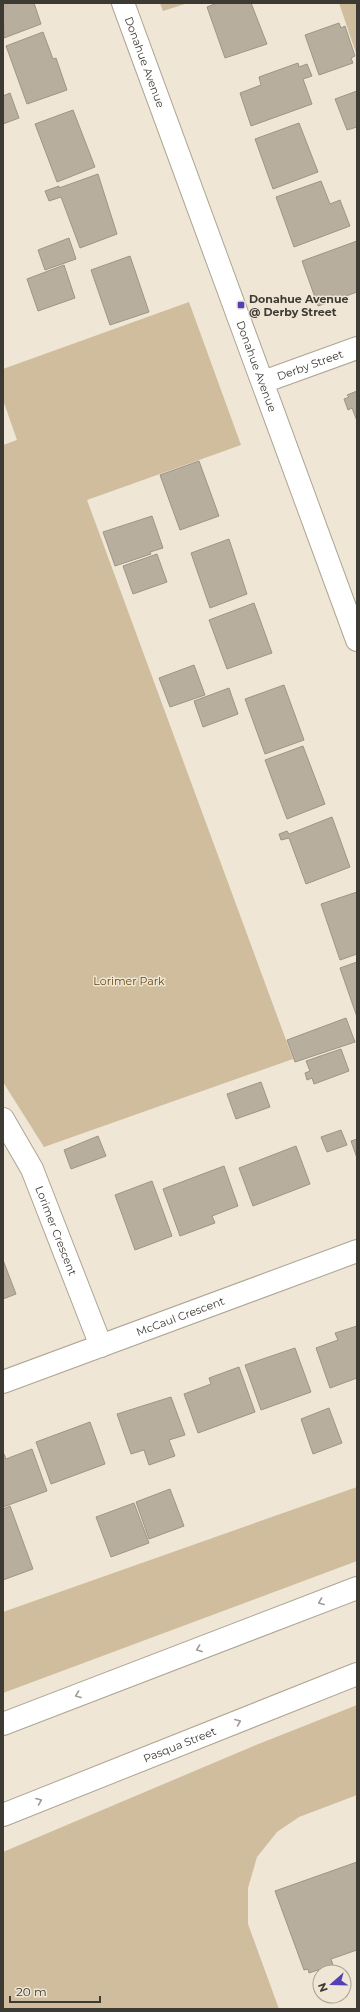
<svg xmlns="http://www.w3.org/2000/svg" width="360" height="2012" font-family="Montserrat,sans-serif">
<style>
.green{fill:#cfbd9d}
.building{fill:#b7ae9d;stroke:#9e9586}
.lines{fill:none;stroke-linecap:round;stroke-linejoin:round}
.street-casing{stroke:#ada594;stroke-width:24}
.secondary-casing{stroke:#ada594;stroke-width:24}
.street{stroke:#fff;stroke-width:22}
.secondary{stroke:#fff;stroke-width:22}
.oneway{stroke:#9e9c99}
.poi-dot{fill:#5140b7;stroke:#efe6d5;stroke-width:1.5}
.labels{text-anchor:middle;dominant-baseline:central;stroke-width:3;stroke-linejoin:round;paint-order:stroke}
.street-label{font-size:11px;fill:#3d3a33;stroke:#efe6d5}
.poi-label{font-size:11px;font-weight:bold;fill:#3d3a33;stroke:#efe6d5;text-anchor:start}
.park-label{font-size:11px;fill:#654906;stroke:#efe6d5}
</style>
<rect width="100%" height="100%" fill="#efe6d5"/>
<g class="green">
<path d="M160 3H188L163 11Z"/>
<path d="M339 3H357V56Z"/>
<path d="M189 302 241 445 87 500 293 1059 44 1147 3 1082V445L17 440 3 400V369Z"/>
<path d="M357 1487V1561L3 1693V1612Z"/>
<path d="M357 1705V1795L299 1817 277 1832 257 1857 248 1888V1924L279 2009H3V1852L256 1745Z"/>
</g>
<g class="building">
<path d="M3 3H34L41 24 4 38Z"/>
<path d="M217 3H251L267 44 225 58 207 7Z"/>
<path d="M339 23 341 28 345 26 355 56 351 58 353 63 319 75 305 35Z"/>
<path d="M43 32 53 59 56 58 67 90 27 104 6 46Z"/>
<path d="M298 63 299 67 307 64 312 76 303 79 312 104 251 126 240 93 261 85 259 77Z"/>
<path d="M357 91V127L347 130 335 99Z"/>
<path d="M10 93 19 118 3 124V96Z"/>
<path d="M73 110 95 167 57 182 35 124Z"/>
<path d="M299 123 318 172 273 189 255 139Z"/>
<path d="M98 174 117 234 80 248 61 197 49 201 45 191 59 186V188Z"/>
<path d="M321 181 330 204 340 200 350 226 294 247 276 197Z"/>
<path d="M69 238 76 259 45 270 38 250Z"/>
<path d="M357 241V292L318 306 302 261Z"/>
<path d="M130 256 149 312 110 325 91 270Z"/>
<path d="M64 265 75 298 38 311 27 279Z"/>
<path d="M357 391V421L352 408 348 410 344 399 349 397 347 395Z"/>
<path d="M199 461 219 516 180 530 160 475Z"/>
<path d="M152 516 163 548 150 552 151 554 115 566 103 532Z"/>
<path d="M229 539 247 594 210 608 191 553Z"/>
<path d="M157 554 167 582 133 594 123 566Z"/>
<path d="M254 603 272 653 227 669 209 620Z"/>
<path d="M194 665 205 695 170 707 159 678Z"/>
<path d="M284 685 304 740 265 754 245 699Z"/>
<path d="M229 688 238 714 203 727 194 701Z"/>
<path d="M303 746 325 804 287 819 265 760Z"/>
<path d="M332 817 350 867 306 884 289 838 281 840 279 834 287 831 289 834Z"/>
<path d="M357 892V954L340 960 321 904Z"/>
<path d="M357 962V1017L340 968Z"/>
<path d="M346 1018 355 1042 295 1062 287 1040Z"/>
<path d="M341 1049 349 1071 314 1084 312 1078 307 1080 305 1073 310 1071 306 1061Z"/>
<path d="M261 1082 270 1107 236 1119 227 1094Z"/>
<path d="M341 1130 347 1145 327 1152 321 1137Z"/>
<path d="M98 1136 106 1156 71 1169 64 1150Z"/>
<path d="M357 1139V1158L351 1141Z"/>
<path d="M296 1146 310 1184 253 1206 239 1168Z"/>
<path d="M224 1166 238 1206 212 1216 215 1223 180 1236 163 1189Z"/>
<path d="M152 1181 172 1236 135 1250 115 1195Z"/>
<path d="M3 1260 16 1294 3 1299Z"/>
<path d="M357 1326V1378L330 1388 316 1348 338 1340 335 1333Z"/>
<path d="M295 1348 311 1392 261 1410 245 1365Z"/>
<path d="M239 1367 255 1412 198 1433 184 1394 211 1384 209 1378Z"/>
<path d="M171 1397 185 1435 169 1440 175 1456 149 1465 144 1450 131 1454 117 1414Z"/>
<path d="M329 1408 342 1443 313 1454 301 1419Z"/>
<path d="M90 1422 105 1464 51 1484 36 1442Z"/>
<path d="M32 1449 47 1491 3 1507V1454H4L6 1459Z"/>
<path d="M170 1489 184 1526 149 1539 136 1502Z"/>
<path d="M134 1503 149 1543 111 1557 96 1517Z"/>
<path d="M10 1506 33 1569 3 1580V1509Z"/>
<path d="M357 1862V1950L331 1959 333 1965 309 1973 308 1969 304 1970 275 1891Z"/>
</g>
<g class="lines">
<defs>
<g id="street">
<path id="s1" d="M263 382 357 348"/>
<path id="s2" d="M3 1119 32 1169 101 1346"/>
<path id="s3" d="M3 1382 357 1251"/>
</g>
<g id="secondary">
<path id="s4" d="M123 3 357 640"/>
<path d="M3 1724 357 1588"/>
<path id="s5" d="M3 1815 357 1674"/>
</g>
</defs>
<use href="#street" class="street-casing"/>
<use href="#secondary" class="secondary-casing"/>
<use href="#street" class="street"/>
<use href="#secondary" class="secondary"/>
</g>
<defs><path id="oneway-chevron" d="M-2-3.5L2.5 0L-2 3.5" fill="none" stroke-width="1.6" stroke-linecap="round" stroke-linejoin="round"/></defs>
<g class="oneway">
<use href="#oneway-chevron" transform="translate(321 1602) rotate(159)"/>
<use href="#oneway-chevron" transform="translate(199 1649) rotate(159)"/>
<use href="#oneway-chevron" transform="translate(78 1695) rotate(159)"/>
<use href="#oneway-chevron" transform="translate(238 1722) rotate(-22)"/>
<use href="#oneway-chevron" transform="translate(39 1801) rotate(-22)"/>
</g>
<rect class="poi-dot" x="237" y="301" width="8" height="8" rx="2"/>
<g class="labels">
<g class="street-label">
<text stroke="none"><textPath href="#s4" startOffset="63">Donahue Avenue</textPath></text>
<text stroke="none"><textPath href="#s1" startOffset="50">Derby Street</textPath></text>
<text stroke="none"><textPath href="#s4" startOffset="387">Donahue Avenue</textPath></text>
<text stroke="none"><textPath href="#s2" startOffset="124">Lorimer Crescent</textPath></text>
<text stroke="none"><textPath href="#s3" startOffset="189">McCaul Crescent</textPath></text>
<text stroke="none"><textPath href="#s5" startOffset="190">Pasqua Street</textPath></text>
</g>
<g class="poi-label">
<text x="249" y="299">Donahue Avenue<tspan x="249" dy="13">@ Derby Street</tspan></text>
</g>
<g class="park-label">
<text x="129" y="981">Lorimer Park</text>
</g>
</g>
<rect width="360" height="2012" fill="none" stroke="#3d3a33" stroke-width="8"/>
<g transform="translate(332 1984) rotate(250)"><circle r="19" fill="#efe6d5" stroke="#a8a194"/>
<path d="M0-3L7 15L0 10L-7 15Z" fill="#5140b7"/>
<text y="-6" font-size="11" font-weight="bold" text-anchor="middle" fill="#3d3a33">N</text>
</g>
<path d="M10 1996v6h90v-6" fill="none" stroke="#3d3a33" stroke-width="2"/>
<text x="16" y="1996" font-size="12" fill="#3d3a33" stroke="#efe6d5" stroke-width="3" paint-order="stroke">20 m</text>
</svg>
